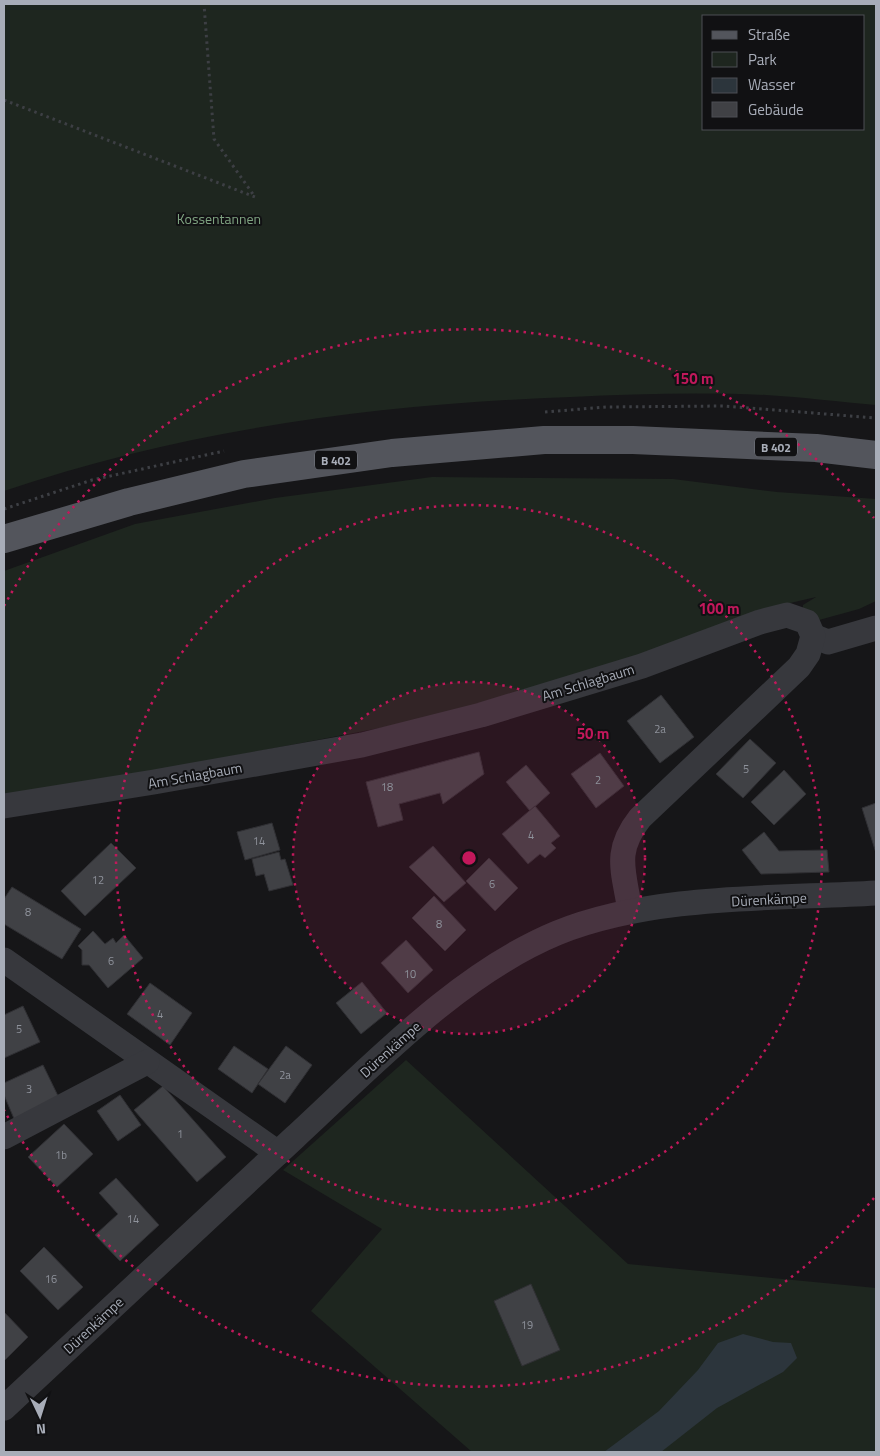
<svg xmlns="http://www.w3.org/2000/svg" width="880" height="1456" font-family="'Titillium Web',sans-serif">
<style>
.green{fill:#1e261f;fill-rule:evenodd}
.water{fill:#2c353c}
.building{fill:#404145;stroke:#303034}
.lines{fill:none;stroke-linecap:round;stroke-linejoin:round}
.path{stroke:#3d3f44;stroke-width:3;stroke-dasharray:2.5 4;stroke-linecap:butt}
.minor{stroke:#37383d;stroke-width:25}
.major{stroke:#53555c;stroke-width:28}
.ring{fill:none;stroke:#c2185b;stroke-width:2.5;stroke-dasharray:2.5 5}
.labels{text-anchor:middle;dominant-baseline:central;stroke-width:4;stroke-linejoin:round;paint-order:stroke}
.number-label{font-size:11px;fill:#8e929b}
.shield{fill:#111113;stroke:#7b7e86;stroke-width:1}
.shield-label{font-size:12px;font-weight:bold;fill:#a8adb8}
.park-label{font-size:14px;fill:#7fa381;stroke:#111113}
.street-label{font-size:14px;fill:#a8adb8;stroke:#111113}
.centre{fill:#c2185b;stroke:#111113;stroke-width:2.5}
.ring-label{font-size:15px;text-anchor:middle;font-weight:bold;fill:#c2185b;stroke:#111113;stroke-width:4;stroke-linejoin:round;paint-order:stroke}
</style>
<rect width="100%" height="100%" fill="#161618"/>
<g class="green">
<path d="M4 4H876V405C840 402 803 397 766 395 701 392 635 394 571 397 379 404 186 429 4 491ZM864 16V129H704V16Z"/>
<path d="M432 477 673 479 777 492 876 499V601L859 609 819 620 803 612V605L816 597 773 607 644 658 480 709 123 777 4 795V571L135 524 275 498Z"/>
<path d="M406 1060 628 1264 876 1288V1452H472L311 1311 382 1229 283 1170Z"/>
</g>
<path class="water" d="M743 1334 773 1342 791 1343 797 1358 783 1372 717 1408 661 1452H604L659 1411 698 1370 718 1343Z"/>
<g class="building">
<path d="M661 695 694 737 660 763 627 721Z"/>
<path d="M750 739 776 763 743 798 716 774Z"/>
<path d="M479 752 484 774 443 804 440 793 399 804 403 820 378 827 366 782Z"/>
<path d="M600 753 624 786 596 808 571 774Z"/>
<path d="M526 765 550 793 530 811 506 782Z"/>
<path d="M784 770 806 794 774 825 751 802Z"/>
<path d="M876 803V853L862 808Z"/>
<path d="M535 806 560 836 551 843 556 848 545 858 540 854 528 864 502 834Z"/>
<path d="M272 823 280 850 245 860 237 832Z"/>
<path d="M764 832 779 851 827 850 829 872 761 874 742 850Z"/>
<path d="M111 843 136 868 85 916 61 891Z"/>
<path d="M433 846 466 883 444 902 409 867Z"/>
<path d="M279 852 281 860 285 859 293 885 269 891 264 874 256 876 252 859Z"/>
<path d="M489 858 518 888 495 911 466 881Z"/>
<path d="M12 887 81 929 62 959 4 924V899Z"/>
<path d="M434 896 466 930 445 951 412 918Z"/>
<path d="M93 931 105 944 113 938 116 943 124 935 143 958 108 988 89 965H82V950L78 946Z"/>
<path d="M406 940 433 970 408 993 381 963Z"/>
<path d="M362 982 387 1013 361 1034 336 1003Z"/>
<path d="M150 983 192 1013 170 1045 127 1014Z"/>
<path d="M23 1006 40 1042 4 1058V1015Z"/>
<path d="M234 1046 268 1069 252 1093 218 1069Z"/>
<path d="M286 1046 312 1065 285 1103 258 1084Z"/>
<path d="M43 1065 60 1100 15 1121 4 1095V1083Z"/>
<path d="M163 1086 226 1157 197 1182 134 1110Z"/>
<path d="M120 1095 141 1125 118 1141 97 1111Z"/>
<path d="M64 1124 93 1154 57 1187 28 1157Z"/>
<path d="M116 1178 159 1225 120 1261 95 1235 118 1214 99 1193Z"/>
<path d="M44 1247 83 1287 58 1310 20 1271Z"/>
<path d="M531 1284 560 1350 522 1366 494 1301Z"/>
<path d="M4 1312 28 1337 4 1361Z"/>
</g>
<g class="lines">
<g class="path">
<path d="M4 100 255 197 214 139 204 4"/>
<path d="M545 412 606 407 724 406 876 418"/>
<path d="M4 509 92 480 224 451"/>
</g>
<g class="minor">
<path d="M813 636 828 642 876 628"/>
<path d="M4 806 154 782 362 745 481 715 642 666 760 622 787 615 807 622 813 636 808 654 799 667 640 818C613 852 624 871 630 911"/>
<path d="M4 960 278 1153"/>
<path d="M4 1137 147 1062"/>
<path d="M4 1408C101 1318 198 1228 295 1137 373 1065 458 974 557 933 653 894 774 899 876 893"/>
</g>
<path class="major" d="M4 539 129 502 244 474 392 453 544 440H633L816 448 876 455"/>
</g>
<circle cx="469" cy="858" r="176" fill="#c2185b" fill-opacity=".12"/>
<g class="ring">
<circle cx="469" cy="858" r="176"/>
<circle cx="469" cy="858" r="353"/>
<path d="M874 1198A529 529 0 0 1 4 1110M4 606A529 529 0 0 1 874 518"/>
</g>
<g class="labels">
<g class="number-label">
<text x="660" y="729">2a</text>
<text x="746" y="769">5</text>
<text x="598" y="780">2</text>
<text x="387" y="787">18</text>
<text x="531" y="835">4</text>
<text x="259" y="841">14</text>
<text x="98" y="880">12</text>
<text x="492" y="884">6</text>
<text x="28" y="912">8</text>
<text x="439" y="924">8</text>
<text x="111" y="961">6</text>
<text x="410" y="974">10</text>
<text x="160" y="1014">4</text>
<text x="19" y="1029">5</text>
<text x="285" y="1075">2a</text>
<text x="29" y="1089">3</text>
<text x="180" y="1134">1</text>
<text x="61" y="1155">1b</text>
<text x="133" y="1219">14</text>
<text x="51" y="1279">16</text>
<text x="527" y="1325">19</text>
</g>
<g class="shield">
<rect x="755" y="437.5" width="42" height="19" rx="4"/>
<rect x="315" y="450.5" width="42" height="19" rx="4"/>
</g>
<g class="shield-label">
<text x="776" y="447">B 402</text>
<text x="336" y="460">B 402</text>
</g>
<g class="park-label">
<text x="219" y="218">Kossentannen</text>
</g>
<g class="street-label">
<text transform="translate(588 682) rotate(-17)">Am Schlagbaum</text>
<text transform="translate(195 775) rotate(-10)">Am Schlagbaum</text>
<text transform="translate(769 899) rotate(-3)">Dürenkämpe</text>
<text transform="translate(390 1049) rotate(-42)">Dürenkämpe</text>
<text transform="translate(93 1325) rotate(-43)">Dürenkämpe</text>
</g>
</g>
<circle cx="469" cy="858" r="8" class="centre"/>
<g class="ring-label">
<text x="693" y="384">150 m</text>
<text x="719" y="614">100 m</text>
<text x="593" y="739">50 m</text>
</g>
<rect width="880" height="1456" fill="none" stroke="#a8adb8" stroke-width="10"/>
<rect x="702" y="15" width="162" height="115" fill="#111113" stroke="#4d4f55"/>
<rect x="712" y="31" width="25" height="8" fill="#53555c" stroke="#4d4f55"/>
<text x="748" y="40" font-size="15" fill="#a8adb8">Straße</text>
<rect x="712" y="52" width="25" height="15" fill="#1e261f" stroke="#4d4f55"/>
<text x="748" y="65" font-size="15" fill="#a8adb8">Park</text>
<rect x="712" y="78" width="25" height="15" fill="#2c353c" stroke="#4d4f55"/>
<text x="748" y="90" font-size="15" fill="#a8adb8">Wasser</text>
<rect x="712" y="102" width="25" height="15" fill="#404145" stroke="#4d4f55"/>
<text x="748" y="115" font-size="15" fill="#a8adb8">Gebäude</text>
<g transform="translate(40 1416) rotate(176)" stroke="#111113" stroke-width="4" paint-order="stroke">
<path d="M0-4L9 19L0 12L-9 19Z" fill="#a8adb8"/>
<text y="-8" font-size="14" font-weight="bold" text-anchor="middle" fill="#a8adb8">N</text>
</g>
</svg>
